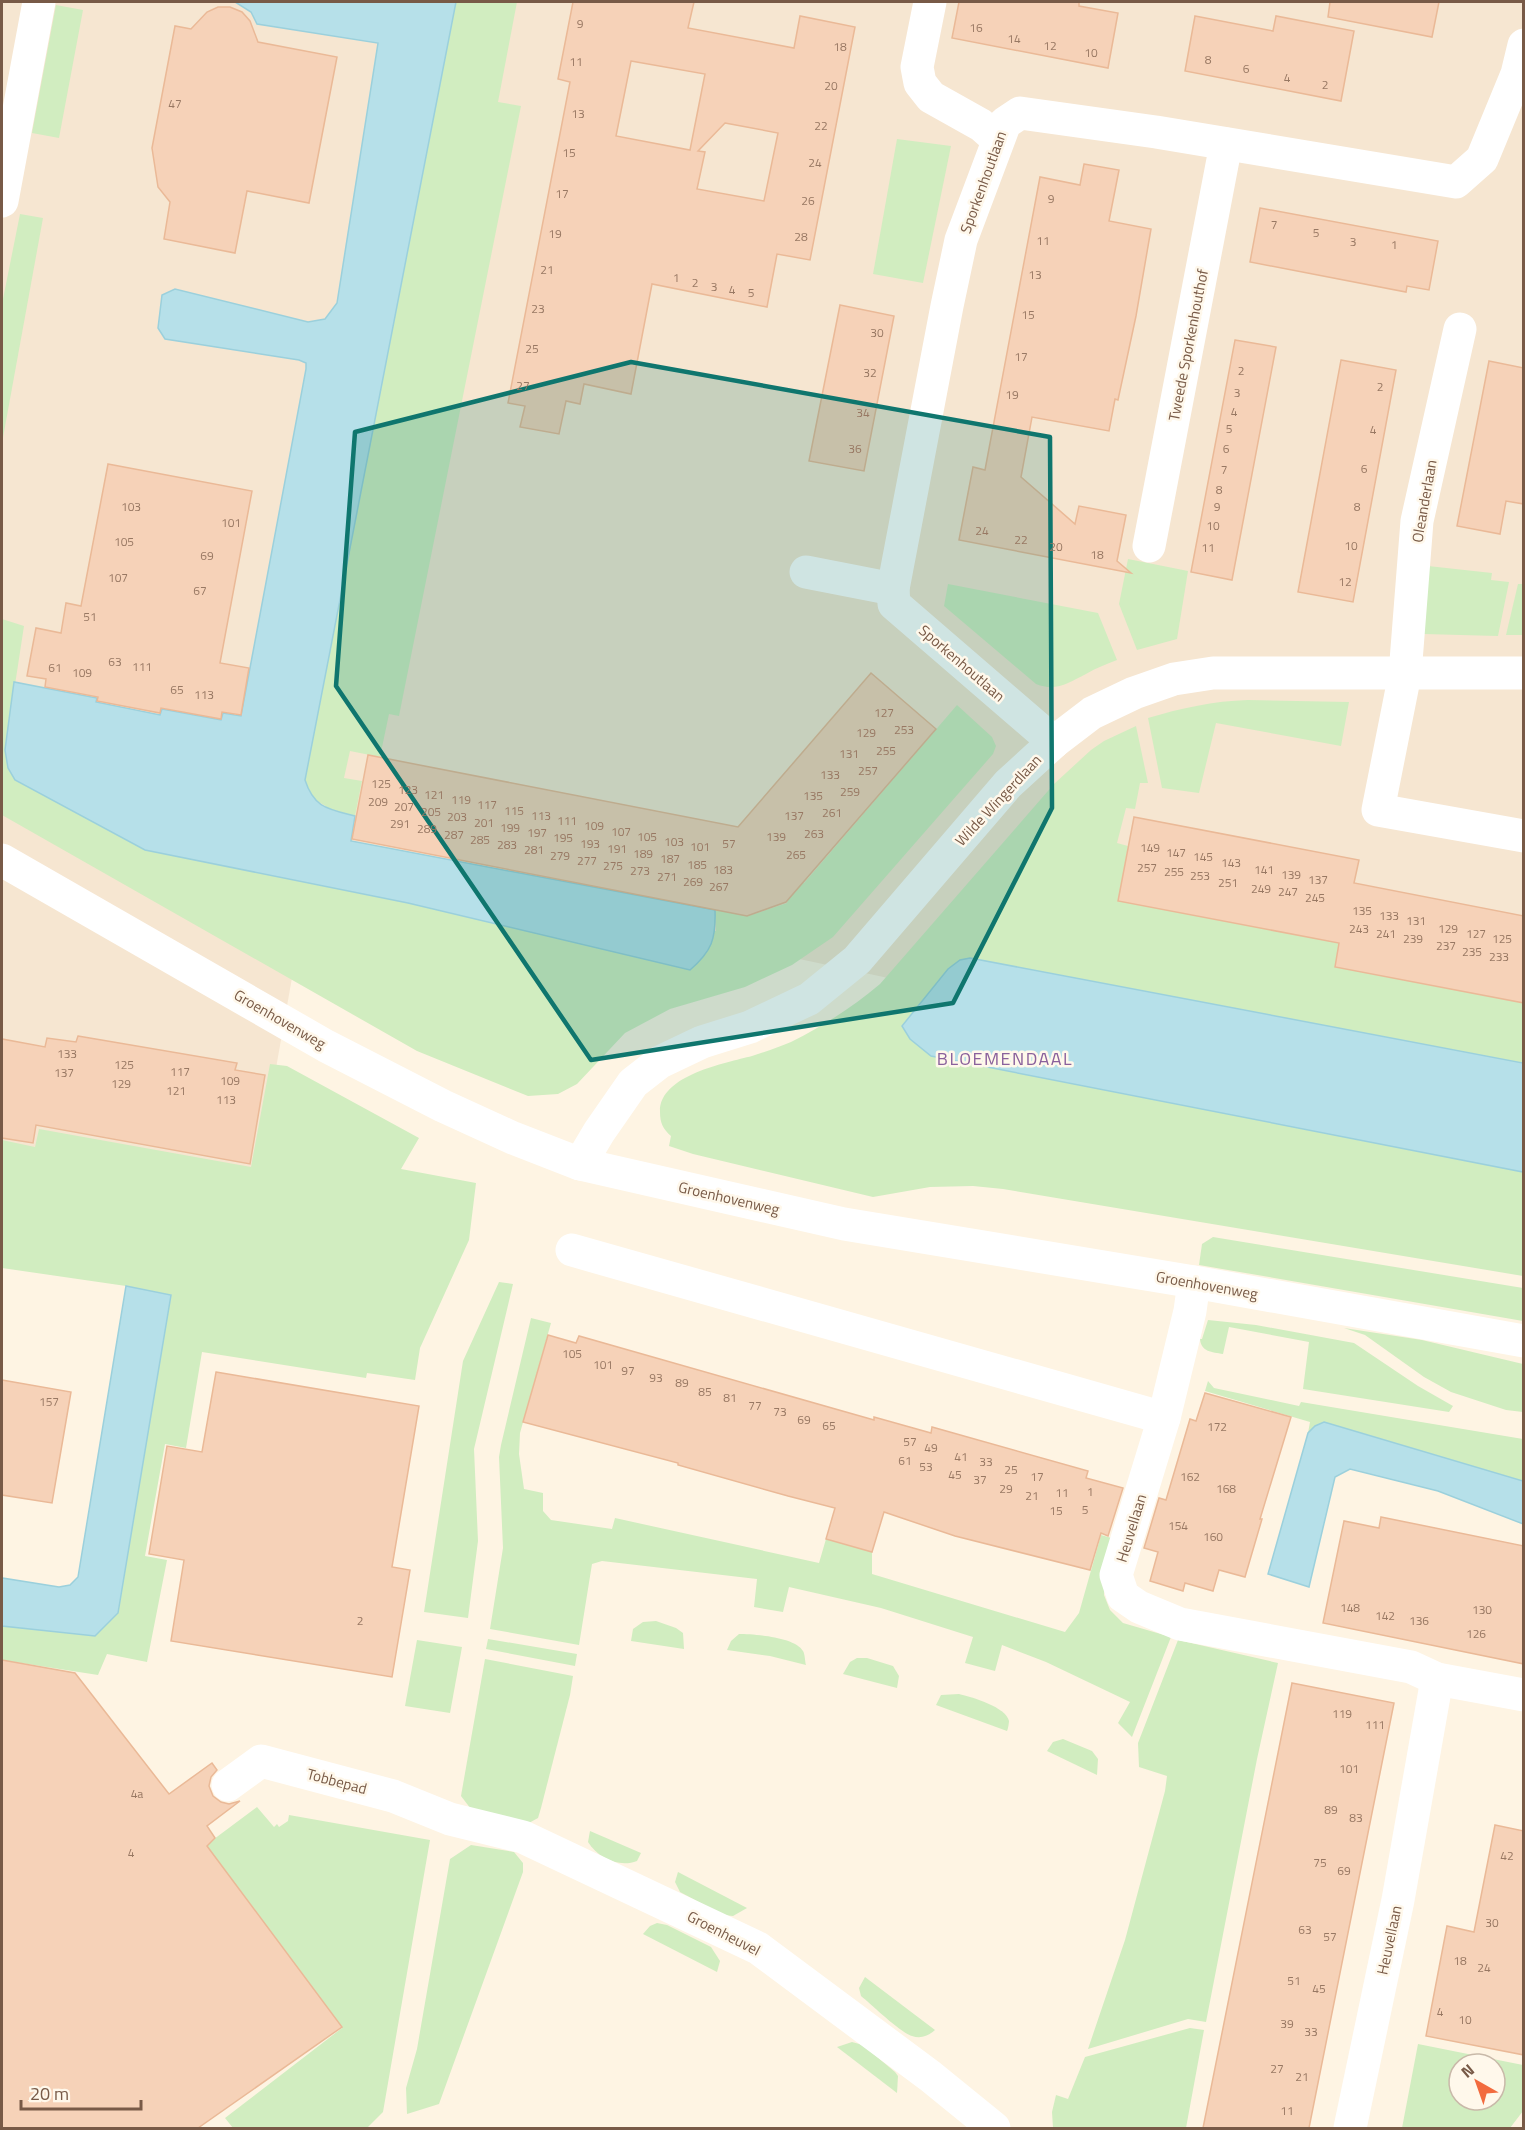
<svg xmlns="http://www.w3.org/2000/svg" width="1525" height="2130" font-family="'Titillium Web',sans-serif">
<style>
.residential{fill:#f6e6d1}
.green{fill:#d1edc0;fill-rule:evenodd}
.water{fill:#b6e0e9;stroke:#9bd0dc;stroke-width:1.5}
.building{fill:#f6d2b8;stroke:#eab997;stroke-width:1.5;fill-rule:evenodd}
.lines{fill:none;stroke-linecap:round;stroke-linejoin:round}
.minor{stroke:#fff;stroke-width:33}
.marked{fill:#0f766e;fill-opacity:0.2;stroke:#0f766e;stroke-width:4.5;stroke-linejoin:round}
.labels{text-anchor:middle;dominant-baseline:central;stroke-width:5;stroke-linejoin:round;paint-order:stroke}
.number-label{font-size:12px;fill:#987863}
.street-label{font-size:15px;fill:#785a47;stroke:#fff8eb}
.quarter-label{font-size:18px;letter-spacing:1.5px;fill:#8a619c;stroke:#fff8eb}
</style>
<rect width="100%" height="100%" fill="#fef4e3"/>
<g class="residential">
<path d="M2 2H465L234 1305 2 1260Z"/>
<path d="M481 2H1523V1114L711 940 315 863Z"/>
</g>
<g class="green">
<path d="M456 2H517L498 102 521 106 399 716 389 714 380 757 350 751 344 778 362 781 355 816 330 809 311 797 305 780Z"/>
<path d="M56 5 83 10 59 138 32 133Z"/>
<path d="M897 139 951 146 923 283 873 274Z"/>
<path d="M20 214 43 218 2 443V304Z"/>
<path d="M1128 559 1188 571 1177 639 1137 650 1119 604Z"/>
<path d="M1428 566 1492 573 1491 580 1509 582 1498 636 1423 634Z"/>
<path d="M948 584 1098 613 1117 660C1107 664 1096 668 1086 674 1068 683 1056 692 1036 684L944 606Z"/>
<path d="M1518 584H1523V635H1506Z"/>
<path d="M2 619 24 626 5 750 8 768 15 780 145 850 408 903 716 931 715 910 722 911 725 901 731 902 748 916 787 903 792 881 795 876 804 883 957 705 992 737 996 746 993 754 833 937 792 965 745 987 670 1009 625 1033 577 1084 558 1094 528 1096 417 1051 2 815Z"/>
<path d="M1248 700 1349 702 1341 746 1216 723 1199 793 1162 788 1148 718C1182 708 1213 701 1248 700Z"/>
<path d="M1136 726 1148 783H1140L1135 809 1126 808 1117 843 1128 846 1118 901 1339 943 1335 967 1523 1003V1063L970 958 948 969 902 1026 910 1039 932 1056 1523 1172V1276L1003 1189 973 1186 930 1187 873 1197 693 1154 669 1146 671 1136C663 1129 660 1123 660 1112 659 1075 726 1063 752 1056 765 1052 779 1047 791 1042 825 1025 851 1008 880 984L1054 784 1091 750 1104 741Z"/>
<path d="M270 1064 287 1066 419 1138 401 1169 476 1183 469 1240 420 1348 415 1380 367 1373 366 1378 202 1352 186 1448 165 1444 145 1556 167 1560 147 1662 107 1654 98 1675 2 1660V1626L95 1636 171 1295 126 1286 2 1268V1140L35 1147 39 1129 251 1167Z"/>
<path d="M1213 1237 1523 1288V1321L1199 1265 1202 1244Z"/>
<path d="M499 1282 513 1284 474 1449 478 1541 468 1618 424 1612 463 1361Z"/>
<path d="M531 1318 551 1323 520 1433 519 1454 524 1489 543 1493V1511L551 1520 612 1529 615 1518 819 1563 826 1539 872 1552V1574L1065 1632 1079 1613 1101 1535 1115 1539 1105 1577 1104 1595 1110 1610 1123 1623 1171 1637 1132 1737 1118 1723 1130 1702 1046 1662 1002 1645 995 1671 965 1663 973 1637 881 1608 789 1587 783 1612 754 1607 757 1579 602 1561 592 1564 579 1645 490 1629 503 1548 499 1457 501 1445Z"/>
<path d="M1208 1320 1256 1325 1354 1343 1418 1386 1453 1406 1449 1412 1303 1389 1309 1342 1229 1327 1223 1354C1212 1352 1201 1352 1200 1339H1202Z"/>
<path d="M1344 1328 1422 1340 1523 1364V1412L1506 1410 1451 1392 1424 1377 1365 1335Z"/>
<path d="M1208 1381 1214 1388 1299 1406 1301 1402 1523 1439V1481L1324 1422 1315 1426 1308 1433 1310 1422 1205 1391Z"/>
<path d="M656 1621 676 1628 683 1633 684 1649 631 1641 633 1629 643 1622Z"/>
<path d="M739 1634C754 1634 795 1637 803 1651 805 1654 805 1662 806 1665L770 1656 727 1650 731 1641Z"/>
<path d="M488 1639 577 1654 575 1666 486 1649Z"/>
<path d="M417 1640 462 1647 450 1713 405 1706Z"/>
<path d="M1178 1640 1278 1663 1257 1759 1206 2022 1188 2019 1088 2049 1125 1940 1165 1791 1167 1776 1139 1767 1138 1743Z"/>
<path d="M857 1658H867L893 1666 899 1676 897 1688 843 1674 850 1662Z"/>
<path d="M485 1659 573 1676 570 1695 541 1808 538 1818 527 1824 477 1817 461 1796Z"/>
<path d="M959 1694C972 1697 1006 1707 1009 1721 1009 1723 1008 1729 1007 1731L936 1705 941 1695Z"/>
<path d="M1063 1739 1092 1751 1098 1759 1097 1775 1047 1751 1053 1742Z"/>
<path d="M257 1807 274 1827 277 1824 279 1827 288 1821 289 1815 430 1840 383 2112 367 2128H233L225 2118 342 2028 206 1845Z"/>
<path d="M590 1831 641 1853 637 1861C619 1868 598 1858 588 1842Z"/>
<path d="M471 1845 514 1852 523 1863V1872L439 2104 407 2114 406 2088 417 2049 450 1859Z"/>
<path d="M678 1872 747 1908 733 1916 723 1915 680 1892 675 1882Z"/>
<path d="M657 1923 667 1925 711 1947 720 1961 717 1972 643 1934 650 1926Z"/>
<path d="M865 1977 935 2030C928 2036 921 2039 912 2036 901 2033 872 2005 861 1996L859 1988Z"/>
<path d="M1190 2028 1204 2030 1186 2128H1053L1052 2112 1056 2095 1068 2099 1085 2057Z"/>
<path d="M852 2042 863 2045 895 2072 898 2076 897 2093 837 2047Z"/>
<path d="M1418 2044 1523 2065V2111L1510 2128H1402ZM1459 2064H1495V2100H1459Z"/>
</g>
<g class="water">
<path d="M235 2H456L305 780C314 808 328 809 355 816L351 841 715 910C716 939 712 951 690 970L408 903 145 850 15 780 8 768 5 750 14 682 97 698 96 702 160 715 162 709 221 720 223 713 241 716 306 369V363L299 360 165 339 158 328 162 295 175 289 308 322 325 319 337 303 378 43 257 24 251 12Z"/>
<path d="M970 958 1523 1063V1172L931 1056 910 1039 902 1026 948 969 960 960Z"/>
<path d="M126 1286 171 1295 118 1613 95 1636 2 1626V1578L59 1587 70 1585 78 1577Z"/>
<path d="M1324 1422 1523 1481V1524L1438 1491 1350 1469 1335 1477 1309 1587 1268 1574 1308 1433 1315 1426Z"/>
</g>
<g class="building">
<path d="M573 2H694L688 28 794 48 800 16 855 27 810 260 777 254 767 307 652 284 631 394 584 384 580 404 566 401 559 434 520 427 525 406 508 403 570 82 558 79ZM631 61 705 74 690 150 616 136ZM725 123 778 133 764 201 697 189 705 152 698 151Z"/>
<path d="M959 2H1079V6L1118 13 1108 68 952 38Z"/>
<path d="M1330 2H1439L1432 37 1328 17Z"/>
<path d="M218 7H230L242 12 250 21 258 42 337 57 309 203 247 191 235 253 164 239 170 202 158 187 152 148 175 26 191 29 207 12Z"/>
<path d="M1195 16 1273 31 1276 16 1354 31 1341 101 1185 71Z"/>
<path d="M1084 164 1119 170 1109 221 1151 229 1136 316 1118 400 1115 399 1109 431 1032 417 1021 477 1075 524 1079 506 1126 515 1117 561 1131 573 959 540 973 467 985 470 1040 177 1080 185Z"/>
<path d="M1260 208 1438 241 1429 290 1407 286 1406 292 1250 262Z"/>
<path d="M840 305 894 316 864 471 809 461Z"/>
<path d="M1235 340 1276 347 1232 580 1191 572Z"/>
<path d="M1341 360 1396 370 1353 602 1298 592Z"/>
<path d="M1489 361 1524 368V504L1506 501 1500 534 1457 526Z"/>
<path d="M108 464 252 491 220 663 249 668 241 715 222 712 221 719 161 708 160 713 97 701 98 697 45 687 46 679 27 676 36 628 61 633 66 603 81 606Z"/>
<path d="M871 673 936 729 786 902 747 916 352 839 368 755 738 827Z"/>
<path d="M1134 817 1359 860 1354 883 1524 916V1003L1335 967 1339 943 1118 901Z"/>
<path d="M78 1036 237 1063 235 1070 265 1075 250 1164 36 1125 33 1143 2 1138V1039L45 1047 47 1038 76 1042Z"/>
<path d="M548 1335 576 1343 579 1336 874 1420V1417L931 1433 932 1427 1088 1471 1086 1478 1123 1488 1108 1536 1101 1533 1090 1570 955 1536 884 1512 872 1552 826 1539 835 1508 788 1496 678 1465V1463L523 1422Z"/>
<path d="M216 1372 419 1406 392 1567 410 1570 392 1677 171 1641 184 1560 149 1554 167 1446 202 1452Z"/>
<path d="M2 1380 71 1392 52 1503 2 1495Z"/>
<path d="M1205 1393 1291 1417 1260 1519H1262L1245 1577 1219 1570 1213 1591 1185 1583 1183 1591 1150 1581 1158 1552 1144 1548 1159 1498 1166 1500 1190 1419 1196 1421Z"/>
<path d="M1381 1517 1524 1546V1664L1323 1623 1344 1521 1379 1528Z"/>
<path d="M2 1660 75 1673 169 1794 212 1763 217 1770 211 1777 209 1786 213 1796 221 1802 229 1804 240 1801 207 1826 215 1838 207 1846 342 2027 198 2128H2Z"/>
<path d="M1292 1683 1394 1703 1309 2128H1203Z"/>
<path d="M1495 1825 1524 1831V2055L1426 2036 1447 1926 1474 1932Z"/>
</g>
<g class="lines">
<g class="minor">
<path d="M930 2 917 67 920 83 931 97 981 125 998 140"/>
<path d="M2 201 39 2"/>
<path d="M1460 329 1417 521 1405 674 1378 810 1524 836"/>
<path d="M1149 546 1226 144"/>
<path d="M806 572 893 589"/>
<path d="M1054 742 894 604 893 589 897 568 947 306 961 240 1005 123 1020 113 1156 132 1456 182 1482 159 1517 74 1524 45"/>
<path d="M2 860 326 1046 443 1106 513 1138 580 1164 844 1224 1194 1282 1524 1341"/>
<path d="M580 1164 599 1132 633 1083 660 1062 702 1042 750 1027 809 999 857 960 1008 784 1054 742 1092 713 1134 693 1174 679 1213 673H1524"/>
<path d="M572 1250 1164 1418"/>
<path d="M1194 1282 1190 1311 1164 1418 1116 1575 1123 1596 1139 1607 1180 1624 1411 1667 1437 1679 1524 1695"/>
<path d="M228 1785 261 1761 393 1796 450 1819 523 1837 758 1948 930 2076 994 2128"/>
<path d="M1350 2128 1398 1900 1437 1679"/>
</g>
</g>
<path class="marked" d="M631 362 1050 437 1052 808 953 1003 591 1060 336 686 355 432Z"/>
<g class="labels">
<g class="number-label">
<text x="580" y="23">9</text>
<text x="976" y="27">16</text>
<text x="1014" y="38">14</text>
<text x="1050" y="45">12</text>
<text x="840" y="46">18</text>
<text x="1091" y="52">10</text>
<text x="1208" y="59">8</text>
<text x="576" y="61">11</text>
<text x="1246" y="68">6</text>
<text x="1287" y="77">4</text>
<text x="1325" y="84">2</text>
<text x="831" y="85">20</text>
<text x="175" y="103">47</text>
<text x="578" y="113">13</text>
<text x="821" y="125">22</text>
<text x="569" y="152">15</text>
<text x="815" y="162">24</text>
<text x="562" y="193">17</text>
<text x="1051" y="198">9</text>
<text x="808" y="200">26</text>
<text x="1274" y="224">7</text>
<text x="1316" y="232">5</text>
<text x="555" y="233">19</text>
<text x="801" y="236">28</text>
<text x="1043" y="240">11</text>
<text x="1353" y="241">3</text>
<text x="1394" y="244">1</text>
<text x="547" y="269">21</text>
<text x="1035" y="274">13</text>
<text x="676" y="277">1</text>
<text x="695" y="282">2</text>
<text x="714" y="286">3</text>
<text x="732" y="289">4</text>
<text x="751" y="292">5</text>
<text x="538" y="308">23</text>
<text x="1028" y="314">15</text>
<text x="877" y="332">30</text>
<text x="532" y="348">25</text>
<text x="1021" y="356">17</text>
<text x="1241" y="370">2</text>
<text x="870" y="372">32</text>
<text x="523" y="385">27</text>
<text x="1380" y="386">2</text>
<text x="1237" y="392">3</text>
<text x="1012" y="394">19</text>
<text x="1234" y="411">4</text>
<text x="863" y="412">34</text>
<text x="1229" y="428">5</text>
<text x="1373" y="429">4</text>
<text x="855" y="448">36</text>
<text x="1226" y="448">6</text>
<text x="1364" y="468">6</text>
<text x="1224" y="469">7</text>
<text x="1219" y="489">8</text>
<text x="131" y="506">103</text>
<text x="1217" y="506">9</text>
<text x="1357" y="506">8</text>
<text x="231" y="522">101</text>
<text x="1213" y="525">10</text>
<text x="982" y="530">24</text>
<text x="1021" y="539">22</text>
<text x="124" y="541">105</text>
<text x="1351" y="545">10</text>
<text x="1056" y="546">20</text>
<text x="1208" y="547">11</text>
<text x="1097" y="554">18</text>
<text x="207" y="555">69</text>
<text x="118" y="577">107</text>
<text x="1345" y="581">12</text>
<text x="200" y="590">67</text>
<text x="90" y="616">51</text>
<text x="115" y="661">63</text>
<text x="142" y="666">111</text>
<text x="55" y="667">61</text>
<text x="82" y="672">109</text>
<text x="177" y="689">65</text>
<text x="204" y="694">113</text>
<text x="884" y="712">127</text>
<text x="904" y="729">253</text>
<text x="866" y="732">129</text>
<text x="886" y="750">255</text>
<text x="849" y="753">131</text>
<text x="868" y="770">257</text>
<text x="830" y="774">133</text>
<text x="381" y="783">125</text>
<text x="408" y="789">123</text>
<text x="850" y="791">259</text>
<text x="434" y="794">121</text>
<text x="813" y="795">135</text>
<text x="461" y="799">119</text>
<text x="378" y="801">209</text>
<text x="487" y="804">117</text>
<text x="404" y="806">207</text>
<text x="514" y="810">115</text>
<text x="431" y="811">205</text>
<text x="832" y="812">261</text>
<text x="541" y="815">113</text>
<text x="794" y="815">137</text>
<text x="457" y="816">203</text>
<text x="567" y="820">111</text>
<text x="484" y="822">201</text>
<text x="400" y="823">291</text>
<text x="594" y="825">109</text>
<text x="510" y="827">199</text>
<text x="427" y="828">289</text>
<text x="621" y="831">107</text>
<text x="537" y="832">197</text>
<text x="814" y="833">263</text>
<text x="454" y="834">287</text>
<text x="647" y="836">105</text>
<text x="776" y="836">139</text>
<text x="563" y="837">195</text>
<text x="480" y="839">285</text>
<text x="674" y="841">103</text>
<text x="590" y="843">193</text>
<text x="729" y="843">57</text>
<text x="507" y="844">283</text>
<text x="700" y="846">101</text>
<text x="1150" y="847">149</text>
<text x="617" y="848">191</text>
<text x="534" y="849">281</text>
<text x="1176" y="852">147</text>
<text x="643" y="853">189</text>
<text x="796" y="854">265</text>
<text x="560" y="855">279</text>
<text x="1203" y="856">145</text>
<text x="670" y="858">187</text>
<text x="587" y="860">277</text>
<text x="1231" y="862">143</text>
<text x="697" y="864">185</text>
<text x="613" y="865">275</text>
<text x="1147" y="867">257</text>
<text x="723" y="869">183</text>
<text x="1264" y="869">141</text>
<text x="640" y="870">273</text>
<text x="1174" y="871">255</text>
<text x="1291" y="874">139</text>
<text x="1200" y="875">253</text>
<text x="667" y="876">271</text>
<text x="1318" y="879">137</text>
<text x="693" y="881">269</text>
<text x="1228" y="882">251</text>
<text x="719" y="886">267</text>
<text x="1261" y="888">249</text>
<text x="1288" y="891">247</text>
<text x="1315" y="897">245</text>
<text x="1362" y="910">135</text>
<text x="1389" y="915">133</text>
<text x="1416" y="920">131</text>
<text x="1359" y="928">243</text>
<text x="1448" y="928">129</text>
<text x="1386" y="933">241</text>
<text x="1476" y="933">127</text>
<text x="1413" y="938">239</text>
<text x="1502" y="938">125</text>
<text x="1446" y="945">237</text>
<text x="1472" y="951">235</text>
<text x="1499" y="956">233</text>
<text x="67" y="1053">133</text>
<text x="124" y="1064">125</text>
<text x="180" y="1071">117</text>
<text x="64" y="1072">137</text>
<text x="230" y="1080">109</text>
<text x="121" y="1083">129</text>
<text x="176" y="1090">121</text>
<text x="226" y="1099">113</text>
<text x="572" y="1353">105</text>
<text x="603" y="1364">101</text>
<text x="628" y="1370">97</text>
<text x="656" y="1377">93</text>
<text x="682" y="1382">89</text>
<text x="705" y="1391">85</text>
<text x="730" y="1397">81</text>
<text x="49" y="1401">157</text>
<text x="755" y="1405">77</text>
<text x="780" y="1411">73</text>
<text x="804" y="1419">69</text>
<text x="829" y="1425">65</text>
<text x="1217" y="1426">172</text>
<text x="910" y="1441">57</text>
<text x="931" y="1447">49</text>
<text x="961" y="1456">41</text>
<text x="905" y="1460">61</text>
<text x="986" y="1461">33</text>
<text x="926" y="1466">53</text>
<text x="1011" y="1469">25</text>
<text x="955" y="1474">45</text>
<text x="1037" y="1476">17</text>
<text x="1190" y="1476">162</text>
<text x="980" y="1479">37</text>
<text x="1006" y="1488">29</text>
<text x="1226" y="1488">168</text>
<text x="1090" y="1491">1</text>
<text x="1062" y="1492">11</text>
<text x="1032" y="1495">21</text>
<text x="1085" y="1509">5</text>
<text x="1056" y="1510">15</text>
<text x="1178" y="1525">154</text>
<text x="1213" y="1536">160</text>
<text x="1350" y="1607">148</text>
<text x="1482" y="1609">130</text>
<text x="1385" y="1615">142</text>
<text x="360" y="1620">2</text>
<text x="1419" y="1620">136</text>
<text x="1476" y="1633">126</text>
<text x="1342" y="1713">119</text>
<text x="1375" y="1724">111</text>
<text x="1349" y="1768">101</text>
<text x="137" y="1793">4a</text>
<text x="1331" y="1809">89</text>
<text x="1356" y="1817">83</text>
<text x="131" y="1852">4</text>
<text x="1507" y="1855">42</text>
<text x="1320" y="1862">75</text>
<text x="1344" y="1870">69</text>
<text x="1492" y="1922">30</text>
<text x="1305" y="1929">63</text>
<text x="1330" y="1936">57</text>
<text x="1460" y="1960">18</text>
<text x="1484" y="1967">24</text>
<text x="1294" y="1980">51</text>
<text x="1319" y="1988">45</text>
<text x="1440" y="2011">4</text>
<text x="1465" y="2019">10</text>
<text x="1287" y="2023">39</text>
<text x="1311" y="2031">33</text>
<text x="1277" y="2068">27</text>
<text x="1302" y="2076">21</text>
<text x="1287" y="2110">11</text>
</g>
<g class="street-label">
<text transform="translate(983 182) rotate(-70)">Sporkenhoutlaan</text>
<text transform="translate(1188 345) rotate(-79)">Tweede Sporkenhouthof</text>
<text transform="translate(1424 501) rotate(-80)">Oleanderlaan</text>
<text transform="translate(962 663) rotate(41)">Sporkenhoutlaan</text>
<text transform="translate(998 800) rotate(-47)">Wilde Wingerdlaan</text>
<text transform="translate(280 1019) rotate(30)">Groenhovenweg</text>
<text transform="translate(729 1198) rotate(13)">Groenhovenweg</text>
<text transform="translate(1207 1285) rotate(10)">Groenhovenweg</text>
<text transform="translate(1131 1528) rotate(-73)">Heuvellaan</text>
<text transform="translate(337 1781) rotate(15)">Tobbepad</text>
<text transform="translate(724 1933) rotate(27)">Groenheuvel</text>
<text transform="translate(1389 1940) rotate(-78)">Heuvellaan</text>
</g>
<g class="quarter-label">
<text x="1005" y="1058">BLOEMENDAAL</text>
</g>
</g>
<rect width="1525" height="2130" fill="none" stroke="#785a47" stroke-width="6"/>
<g transform="translate(1477 2082) rotate(320)"><circle r="28" fill="#fff8eb" stroke="#c9b9a9" stroke-width="1.5"/>
<path d="M0-4.5L10 22L0 15L-10 22Z" fill="#f26b3e"/>
<text y="-9" font-size="16" font-weight="bold" text-anchor="middle" fill="#785a47">N</text>
</g>
<path d="M21 2100v9h120v-9" fill="none" stroke="#785a47" stroke-width="3"/>
<text x="30" y="2100" font-size="18" fill="#785a47" stroke="#fff8eb" stroke-width="4.5" paint-order="stroke">20 m</text>
</svg>
